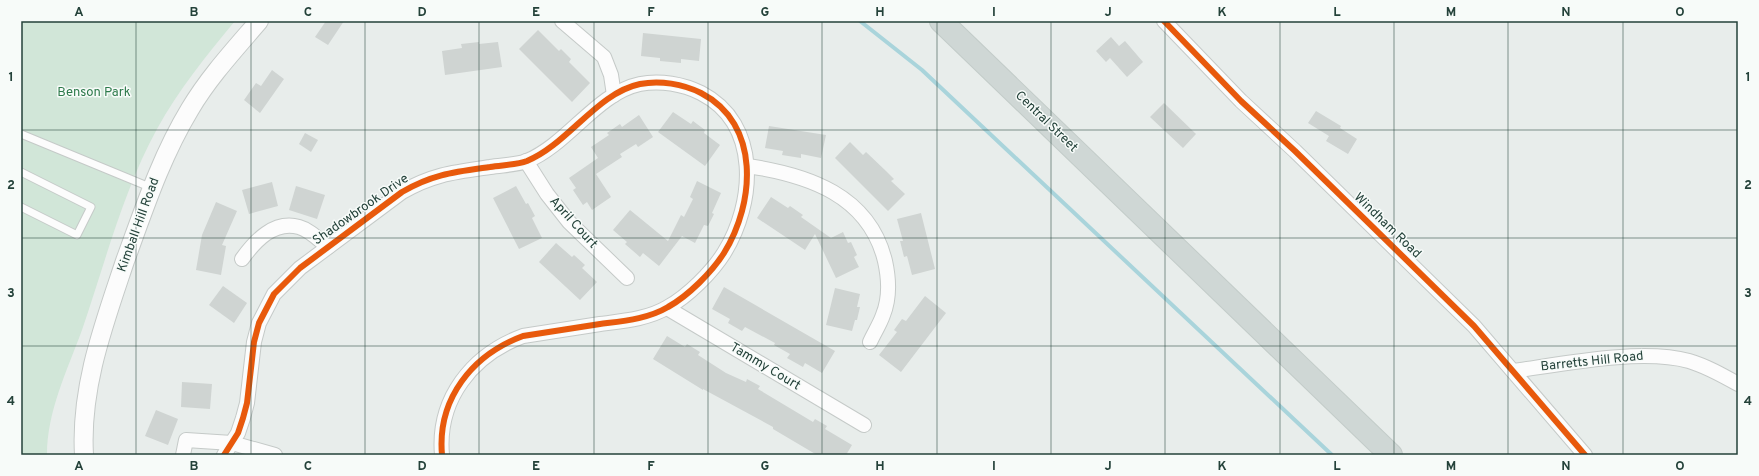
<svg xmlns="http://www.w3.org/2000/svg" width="1759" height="476" font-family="Overpass,sans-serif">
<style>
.green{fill:#d1e6d8}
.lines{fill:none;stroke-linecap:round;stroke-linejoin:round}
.stream{stroke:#a9d4db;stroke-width:4}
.building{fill:#cfd4d2}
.service-casing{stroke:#c5cac8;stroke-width:9}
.minor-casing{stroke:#c5cac8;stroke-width:16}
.tertiary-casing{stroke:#c5cac8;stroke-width:20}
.primary-casing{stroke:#c3ccc9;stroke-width:24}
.service{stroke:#fcfcfc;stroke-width:7}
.minor{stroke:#fcfcfc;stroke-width:14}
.tertiary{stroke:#fcfcfc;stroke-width:18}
.primary{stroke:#cfd7d5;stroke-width:22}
.cycleway-casing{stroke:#f7fbf9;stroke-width:8}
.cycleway{stroke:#e8590c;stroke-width:6}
.grid{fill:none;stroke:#24423a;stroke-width:1;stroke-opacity:0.55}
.labels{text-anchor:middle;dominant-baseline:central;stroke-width:3;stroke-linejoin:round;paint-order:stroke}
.park-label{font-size:13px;fill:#2d7a4b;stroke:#f7fbf9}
.street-label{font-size:13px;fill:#24423a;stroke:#f7fbf9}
.neatline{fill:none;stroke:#24423a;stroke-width:1.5}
.grid-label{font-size:13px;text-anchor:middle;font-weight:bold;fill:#24423a}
</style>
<rect width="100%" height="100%" fill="#e8edeb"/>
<path class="green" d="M21 21H235C206 56 179 89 157 129 123 191 105 263 82 330 67 371 47 411 47 455H21Z"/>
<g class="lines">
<path class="stream" d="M860 21 922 70 1332 455"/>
</g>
<g class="building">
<path d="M326 21H344L328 45 315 37Z"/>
<path d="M538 30 559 51 561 49 571 59 569 62 590 83 572 102 519 49Z"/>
<path d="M643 33 701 39 699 61 681 59V63L660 61V58L641 56Z"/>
<path d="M1111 37 1119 46 1125 41 1143 62 1127 77 1110 58 1106 62 1096 51Z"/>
<path d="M479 42V44L498 42 502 67 445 75 442 51 462 48 461 44Z"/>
<path d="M272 70 284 79 260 113 244 100 256 83 261 86Z"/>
<path d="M1164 103 1196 134 1183 148 1150 117Z"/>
<path d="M1316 111 1341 126 1340 128 1357 139 1348 154 1326 141 1329 136 1308 123Z"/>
<path d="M673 112 691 124 693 121 705 130 704 133 720 145 705 166 658 132Z"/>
<path d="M639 115 653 137 638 147 636 144 620 154 622 157 596 174 611 197 592 210 587 202 583 205 573 190 576 188 569 178 598 158 591 147 609 135 607 133 620 124 622 127Z"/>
<path d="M769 126 826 135 821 158 801 154V158L782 155 783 151 765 148Z"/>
<path d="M305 133 318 140 311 152 299 144Z"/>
<path d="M850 142 863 155 866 152 886 171 894 179 891 181 905 194 888 211 835 158Z"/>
<path d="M697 181 721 193 712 213 714 214 708 226 704 225 695 243 682 236 659 266 643 253 640 257 625 244 627 242 613 230 630 210 668 241 681 215 684 217 693 199 690 197Z"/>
<path d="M272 182 278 206 249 214 242 190Z"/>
<path d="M296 186 325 195 317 219 289 210Z"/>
<path d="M516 186 526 204 528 203 535 216 532 218 542 238 519 249 493 198Z"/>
<path d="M771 197 788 208 790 206 803 215 801 217 831 238 843 232 848 243 851 242 857 255 854 257 859 267 836 278 815 234 805 250 757 218Z"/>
<path d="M216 202 237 211 222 245 226 246 221 275 196 270 202 235Z"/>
<path d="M921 213 935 269 912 275 907 256 904 257 900 241H903L897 219Z"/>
<path d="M556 243 572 257 574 255 585 265 582 268 597 282 580 300 539 262Z"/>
<path d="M223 286 247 303 234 323 209 305Z"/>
<path d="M724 287 835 351 822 373 805 363 803 367 787 358 790 354 774 345 775 343 745 327 742 331 728 323 730 319 712 309Z"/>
<path d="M835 288 860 294 857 307H860L857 320H855L852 331 826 325Z"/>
<path d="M925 296 946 313 901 372 879 355 897 332 894 330 902 319 906 321Z"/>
<path d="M667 336 685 347 687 344 700 352 698 355 726 373 746 382 747 379 760 386 758 389 813 422 815 419 827 426 825 429 852 445 846 455H817L773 429V427L703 389V390L653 359Z"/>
<path d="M182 382 212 384 210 409 181 407Z"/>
<path d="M156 410 178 419 168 445 145 436Z"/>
</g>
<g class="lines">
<defs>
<g id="service">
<path d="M21 134 152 188"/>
<path d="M21 172 91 207 77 235 21 207"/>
</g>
<g id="minor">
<path d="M562 21 604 57 611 75 614 95"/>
<path d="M1164 21 1241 101 1295 151 1474 326 1585 455"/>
<path d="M526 161 547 194 569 222 627 278"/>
<path d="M748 166C808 175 869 195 885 261 889 279 890 298 883 315 880 324 874 333 870 342"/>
<path d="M242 259C255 241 274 220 299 227 310 230 319 240 328 247"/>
<path d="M667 308 864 425"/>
<path d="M1513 371C1563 364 1641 348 1689 361 1706 366 1722 375 1738 384"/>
<path d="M183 455 186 440 232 443 275 455"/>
<path d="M224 455 238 433 243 418 247 403 254 342 259 323 274 294 300 268 402 192C433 174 455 172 490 167 502 165 516 165 527 161 568 144 597 93 640 84 660 80 683 84 701 93 761 124 755 203 724 253 712 272 688 296 668 307 648 319 623 321 600 324 574 328 549 332 523 336 472 355 437 399 442 455"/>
</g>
<path id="tertiary" d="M84 455C80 387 104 324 125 261 144 209 161 157 190 109 209 77 235 49 259 21"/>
<path id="primary" d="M941 21 1391 455"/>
</defs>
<use href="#service" class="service-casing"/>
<use href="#minor" class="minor-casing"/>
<use href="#tertiary" class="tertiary-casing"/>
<use href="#primary" class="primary-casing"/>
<use href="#service" class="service"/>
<use href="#minor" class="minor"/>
<use href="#tertiary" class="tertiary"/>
<use href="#primary" class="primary"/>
<defs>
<g id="cycleway">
<path d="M1164 21 1241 101 1295 151 1474 326 1585 455"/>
<path d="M224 455 238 433 243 418 247 403 254 342 259 323 274 294 300 268 402 192C433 174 455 172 490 167 502 165 516 165 527 161 568 144 597 93 640 84 660 80 683 84 701 93 761 124 755 203 724 253 712 272 688 296 668 307 648 319 623 321 600 324 574 328 549 332 523 336 472 355 437 399 442 455"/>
</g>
</defs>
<use href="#cycleway" class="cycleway-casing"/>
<use href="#cycleway" class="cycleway"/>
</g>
<path class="grid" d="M136 21V455M251 21V455M365 21V455M479 21V455M594 21V455M708 21V455M822 21V455M937 21V455M1051 21V455M1165 21V455M1280 21V455M1394 21V455M1508 21V455M1623 21V455M21 130H1738M21 238H1738M21 346H1738"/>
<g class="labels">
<g class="park-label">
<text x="94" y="93">Benson Park</text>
</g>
<g class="street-label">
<text transform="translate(1046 122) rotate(44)">Central Street</text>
<text transform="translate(361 210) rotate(-35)">Shadowbrook Drive</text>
<text transform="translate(573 223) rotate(48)">April Court</text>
<text transform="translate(139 225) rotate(-70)">Kimball Hill Road</text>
<text transform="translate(1387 226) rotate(44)">Windham Road</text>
<text transform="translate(1592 362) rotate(-6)">Barretts Hill Road</text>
<text transform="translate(765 367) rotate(31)">Tammy Court</text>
</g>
</g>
<rect width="1759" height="476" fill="none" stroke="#f7fbf9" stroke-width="44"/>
<rect x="22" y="22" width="1715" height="432" class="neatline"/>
<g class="grid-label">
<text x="79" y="16">A</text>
<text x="194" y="16">B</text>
<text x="308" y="16">C</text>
<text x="422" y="16">D</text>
<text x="536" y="16">E</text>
<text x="651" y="16">F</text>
<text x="765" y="16">G</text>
<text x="880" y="16">H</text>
<text x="994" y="16">I</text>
<text x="1108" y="16">J</text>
<text x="1222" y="16">K</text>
<text x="1337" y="16">L</text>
<text x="1451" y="16">M</text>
<text x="1566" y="16">N</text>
<text x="1680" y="16">O</text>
<text x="11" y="81">1</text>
<text x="1748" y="81">1</text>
<text x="11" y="189">2</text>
<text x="1748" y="189">2</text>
<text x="11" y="297">3</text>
<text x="1748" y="297">3</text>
<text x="11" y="405">4</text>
<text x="1748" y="405">4</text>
<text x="79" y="470">A</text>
<text x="194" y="470">B</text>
<text x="308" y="470">C</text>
<text x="422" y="470">D</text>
<text x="536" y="470">E</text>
<text x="651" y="470">F</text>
<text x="765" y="470">G</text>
<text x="880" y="470">H</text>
<text x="994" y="470">I</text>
<text x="1108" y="470">J</text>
<text x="1222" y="470">K</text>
<text x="1337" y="470">L</text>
<text x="1451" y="470">M</text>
<text x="1566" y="470">N</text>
<text x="1680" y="470">O</text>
</g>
</svg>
